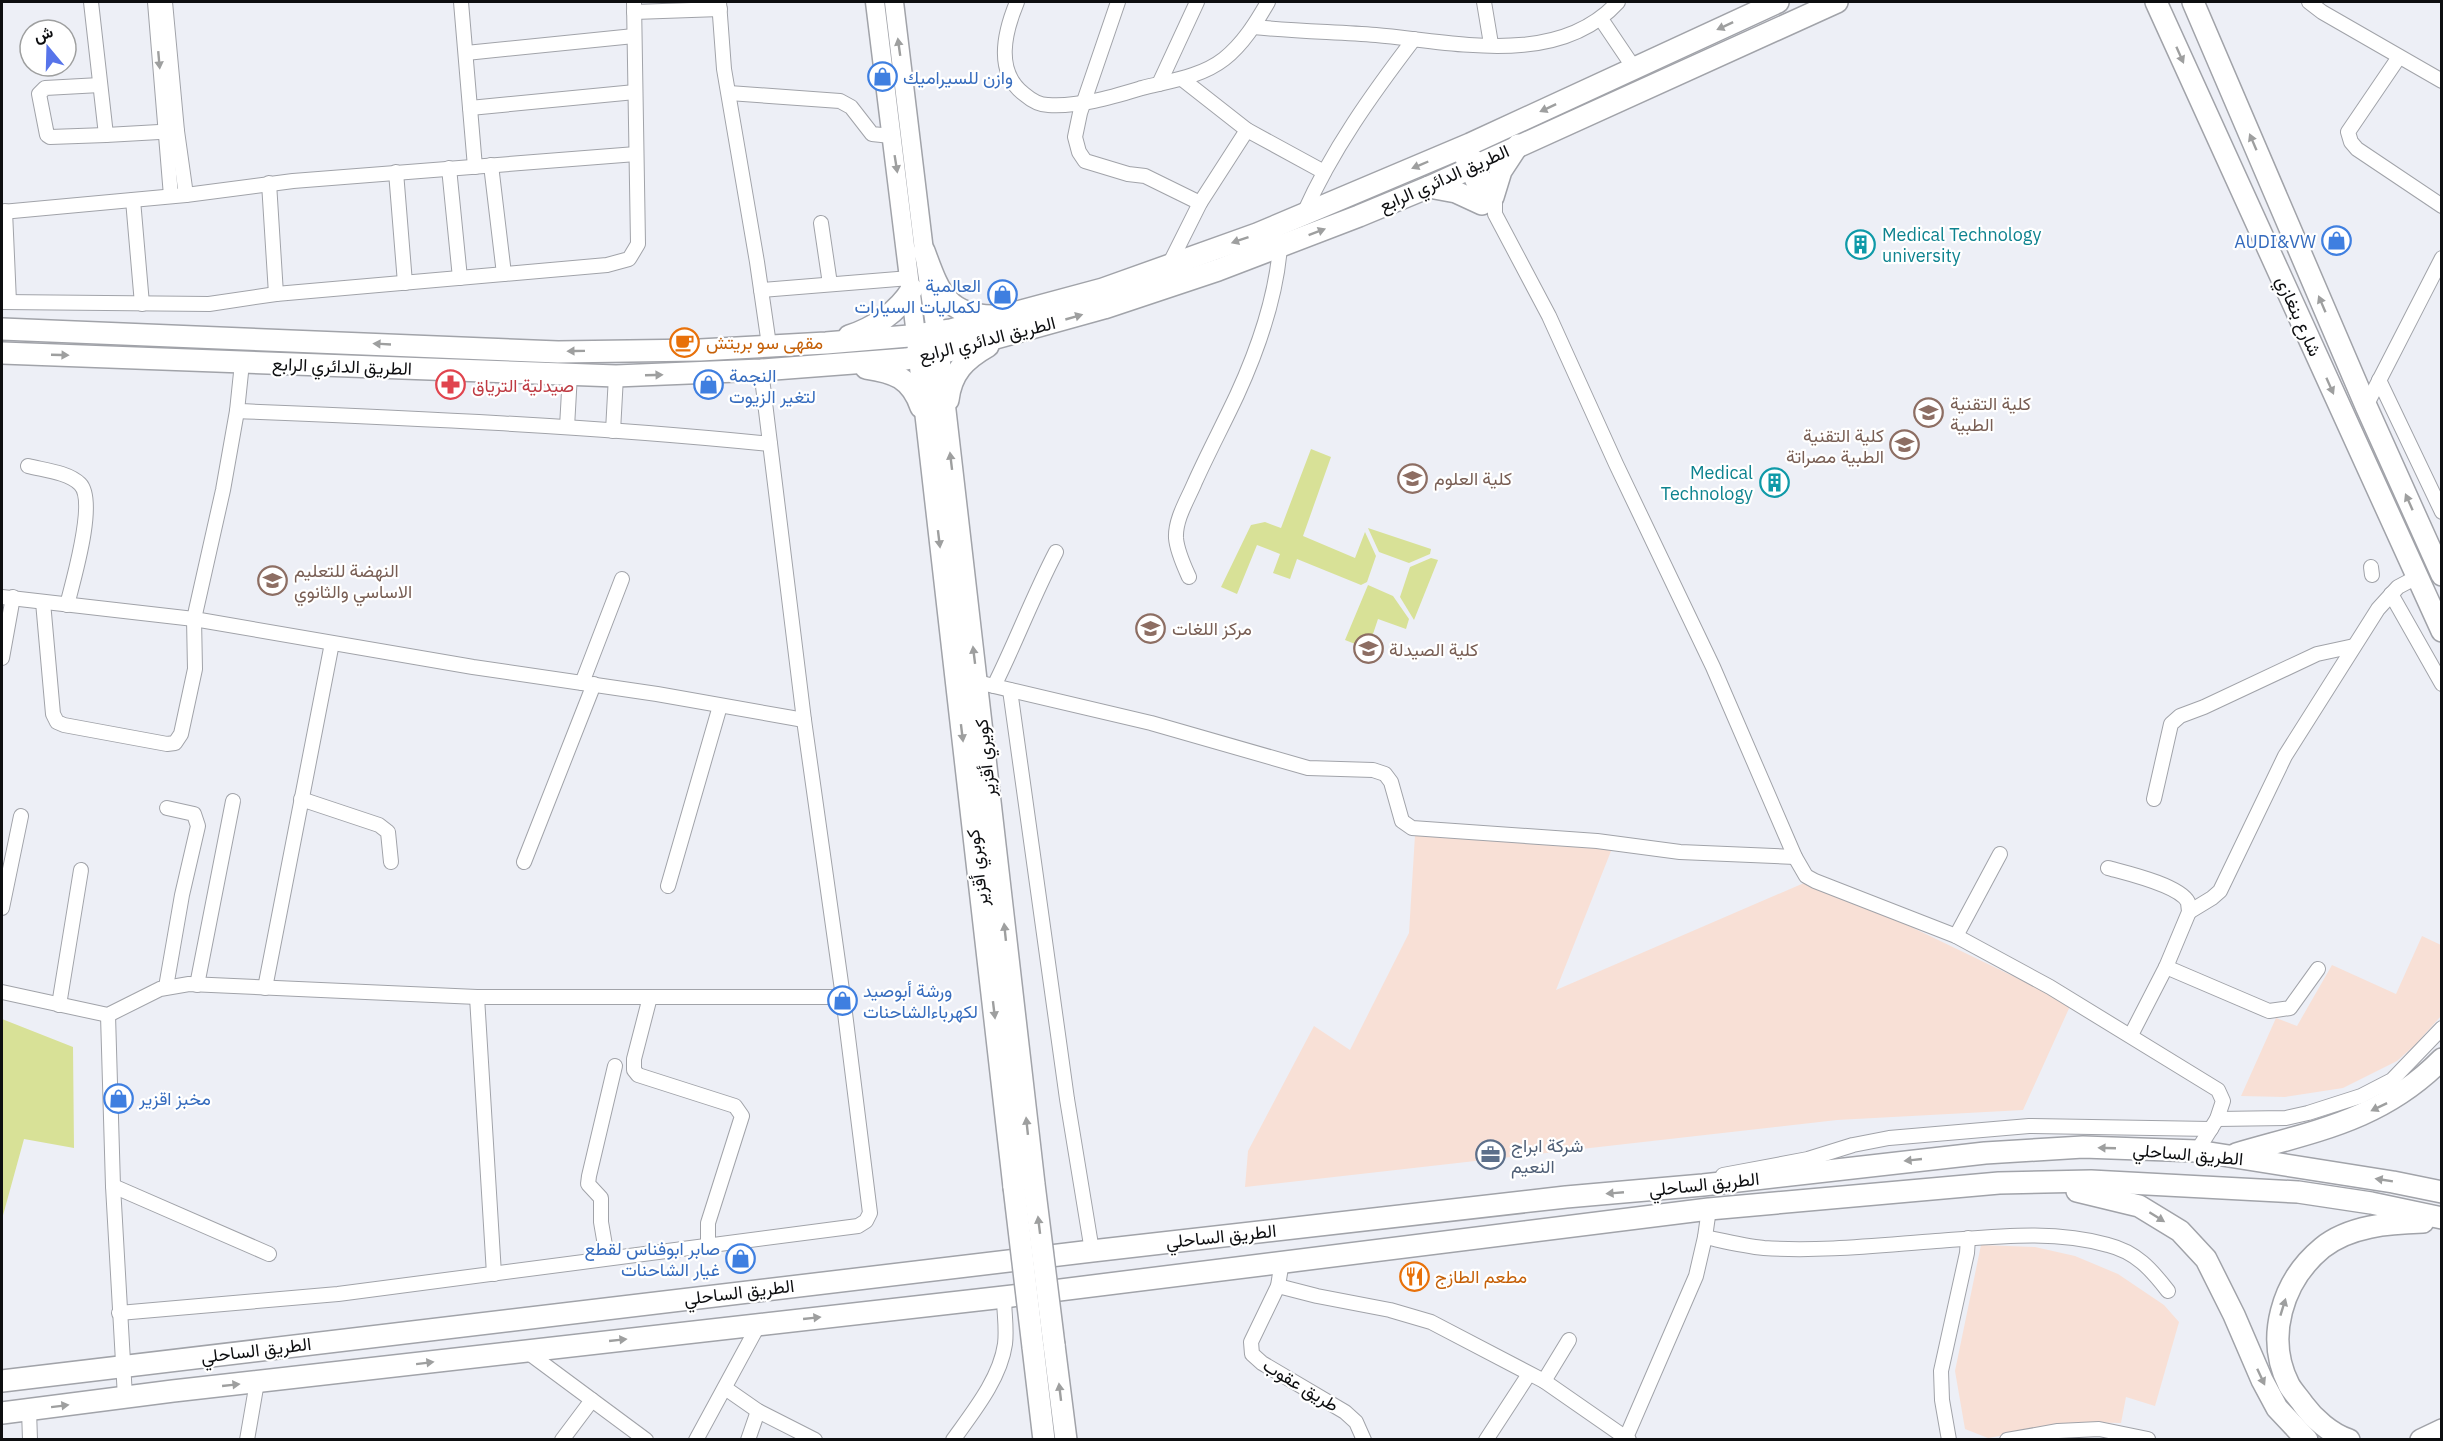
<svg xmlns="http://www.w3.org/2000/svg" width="2443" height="1441" font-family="'IBM Plex Sans',Vazirmatn,sans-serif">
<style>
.commercial{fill:#f8e0d6}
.green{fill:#d8e197}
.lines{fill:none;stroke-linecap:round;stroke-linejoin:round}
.minor-casing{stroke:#a1a3a9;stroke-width:16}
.secondary-casing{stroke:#a1a3a9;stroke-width:21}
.primary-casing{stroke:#a1a3a9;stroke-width:24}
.trunk-casing{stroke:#a1a3a9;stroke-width:24}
.minor{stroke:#fff;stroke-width:14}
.secondary{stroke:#fff;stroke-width:18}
.primary{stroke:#fff;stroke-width:21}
.trunk{stroke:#fff;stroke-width:21}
.primary-bridge-casing{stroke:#a1a3a9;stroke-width:24;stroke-linecap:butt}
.primary-bridge{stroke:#fff;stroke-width:21}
.oneway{fill:#9e9f9f}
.labels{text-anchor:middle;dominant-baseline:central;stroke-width:4.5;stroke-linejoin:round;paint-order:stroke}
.shop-label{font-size:18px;fill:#366cbe;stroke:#fff;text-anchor:start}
.street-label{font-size:18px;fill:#0d0e10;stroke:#fff}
.culture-label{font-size:18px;fill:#0d838f;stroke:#fff;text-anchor:start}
.food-label{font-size:18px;fill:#c56008;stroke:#fff;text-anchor:start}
.health-label{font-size:18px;fill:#be3a42;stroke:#fff;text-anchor:start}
.education-label{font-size:18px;fill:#785e54;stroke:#fff;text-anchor:start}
.service-label{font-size:18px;fill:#4e5e75;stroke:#fff;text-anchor:start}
</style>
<rect width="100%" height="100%" fill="#edeff6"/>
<g class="commercial">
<path d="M1415 835 1613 846 1556 990 1804 883 1874 909 2071 1004 2023 1110 1837 1120 1245 1187 1248 1151 1314 1026 1350 1050 1409 933Z"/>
<path d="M2422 936 2441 945V1016L2415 1045 2397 1061 2343 1088 2285 1097 2241 1096 2276 1018 2297 1026 2332 965 2396 994Z"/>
<path d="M1981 1245 2035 1247 2075 1256 2118 1274 2164 1305 2179 1322 2155 1406 2126 1397 2121 1423 2079 1422 1988 1438 1965 1429 1955 1371Z"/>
</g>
<g class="green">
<path d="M1311 449 1331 457 1303 536 1355 558 1365 532 1376 556 1367 582 1361 585 1297 559 1290 579 1273 573 1280 554 1257 545 1237 594 1221 587 1251 525 1265 522 1281 528Z"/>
<path d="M1368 528 1431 549 1430 554 1409 563 1379 552Z"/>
<path d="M1431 558 1438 560 1414 620 1400 597 1410 567Z"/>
<path d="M1368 585 1393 596 1409 619 1406 629 1378 619 1368 649 1345 640Z"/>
<path d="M2 1019 73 1047 74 1148 24 1139 2 1219Z"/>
</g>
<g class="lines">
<defs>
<g id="minor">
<path d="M91 2 106 135 177 131"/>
<path d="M155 2 171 196"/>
<path d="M165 2 177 131 186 195"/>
<path d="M461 2 475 167"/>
<path d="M719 2 724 69 757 262 769 345"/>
<path d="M1017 2C1005 31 994 71 1024 94 1031 100 1039 105 1048 105 1080 107 1112 97 1142 88 1169 81 1201 77 1224 59 1243 44 1256 23 1268 2"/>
<path d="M1118 2 1080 113 1075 137 1079 152 1085 161 1128 174 1145 176 1200 203"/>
<path d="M1484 2 1491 44"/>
<path d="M2309 2 2322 12 2442 81"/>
<path d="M634 12 720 9"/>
<path d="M1601 19 1634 68"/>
<path d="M1253 27C1294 31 1335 32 1376 35 1454 42 1558 68 1618 2"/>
<path d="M466 53 634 36"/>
<path d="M2399 57 2348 132 2351 142 2357 149 2442 206"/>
<path d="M1182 79 1247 130 1324 172"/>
<path d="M1159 84 1197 2"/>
<path d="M100 85 45 88 39 94 47 135 50 137 106 135"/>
<path d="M729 93 840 101 851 107 872 134 891 136"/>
<path d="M470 108 635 92"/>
<path d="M1458 149 1484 206"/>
<path d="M1475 157 1495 203V214L1549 316 1616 464 1713 667 1795 857 1806 876 1815 881 1956 936 2050 987 2218 1090 2223 1101 2217 1119 2197 1151"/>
<path d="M491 165 504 274"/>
<path d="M449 168 460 278"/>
<path d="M396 172 405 283"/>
<path d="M269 183 276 294"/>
<path d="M133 200 142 304"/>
<path d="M5 211 9 302"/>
<path d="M2 212 186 195 293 181 636 154"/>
<path d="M1304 213C1332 150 1372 94 1414 39"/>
<path d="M821 223 830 284"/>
<path d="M1169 265 1200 203 1247 130"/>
<path d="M761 290 910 278"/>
<path d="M2 302 209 304 276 294 607 265 629 259 638 244 634 2"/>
<path d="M2379 380 2442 512"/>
<path d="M2366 406 2442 258"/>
<path d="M237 411C415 418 593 426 770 444"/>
<path d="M567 427 570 374"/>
<path d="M613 431 616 376"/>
<path d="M28 466C43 470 68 472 80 484 97 501 73 581 67 605"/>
<path d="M2371 567 2372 575"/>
<path d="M1189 577C1184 566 1177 551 1176 538 1175 519 1188 499 1195 482 1208 453 1223 425 1237 395 1258 349 1276 298 1280 247"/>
<path d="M2391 594 2442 684"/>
<path d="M2 597 194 619 473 667 657 694 804 720"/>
<path d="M43 602 53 714 57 722 64 725 167 744 175 743 181 734 195 669 194 619 223 490 237 411 242 363"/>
<path d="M2 658 13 597"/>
<path d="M977 682 1151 723 1308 768 1373 770 1385 774 1391 782 1402 821 1412 828 1597 841 1680 852 1795 857"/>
<path d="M582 683 622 579"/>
<path d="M994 686C1016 642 1033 596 1056 552"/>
<path d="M1010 690 1067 1099 1092 1251"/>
<path d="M301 799 379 825 388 832 391 862"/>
<path d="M2154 799 2171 724 2180 716 2204 707 2317 654 2354 646"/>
<path d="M524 862 594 684"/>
<path d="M2108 868C2126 873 2179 885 2188 902 2188 903 2189 911 2189 912L2166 967 2131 1035"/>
<path d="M668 886 720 706"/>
<path d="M2 908 21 816"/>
<path d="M2189 912 2212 898 2220 891 2285 756 2378 609 2398 587 2417 577"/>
<path d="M1956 936 2000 854"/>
<path d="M2166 967 2269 1011 2290 1008 2318 969"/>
<path d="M197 985 233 801"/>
<path d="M166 987 182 895 198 826 194 814 167 808"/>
<path d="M265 988 332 643"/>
<path d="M2 992 108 1015 160 989 189 984 477 997H843"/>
<path d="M477 997 494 1274"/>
<path d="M650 997 634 1059V1070L638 1075 735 1106 742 1116 708 1223V1245"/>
<path d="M59 1005 81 870"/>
<path d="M108 1015 113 1186 125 1397"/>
<path d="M2217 1119 2286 1118 2308 1113 2361 1096 2392 1080 2442 1028"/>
<path d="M1723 1175 1808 1159 1853 1145 1889 1138 2029 1126 2211 1129"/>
<path d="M113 1186 269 1254"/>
<path d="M1705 1237C1724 1241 1744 1246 1764 1248 1819 1252 1881 1245 1936 1241 1993 1237 2053 1229 2108 1245 2136 1252 2151 1269 2168 1291"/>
<path d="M607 1257 601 1222V1198L588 1184 589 1176 615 1066"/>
<path d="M1282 1261 1278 1286 1251 1342 1252 1354 1262 1363 1345 1412 1356 1422 1364 1440"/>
<path d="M1278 1286 1317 1296 1390 1310 1431 1322 1544 1381 1629 1440"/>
<path d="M119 1313 338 1294 858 1226 866 1221 870 1213 843 997 804 720 761 370"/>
<path d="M526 1351 646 1440"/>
<path d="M1544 1381 1569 1340"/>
<path d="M725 1388 758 1411 815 1440"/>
<path d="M29 1410 30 1440"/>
<path d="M247 1440 257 1382"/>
<path d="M562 1440 592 1400"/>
<path d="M696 1440 759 1324"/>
<path d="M748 1440 758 1411"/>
<path d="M953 1440C973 1412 1000 1379 1005 1344 1007 1329 1004 1312 1004 1297"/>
<path d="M1486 1440 1529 1374"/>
<path d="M1625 1440 1696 1276 1705 1237 1709 1209"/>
<path d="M1949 1440 1942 1400 1941 1371 1967 1253 1968 1238"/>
<path d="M2007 1440 2058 1431 2099 1429 2148 1439"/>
</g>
<g id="secondary">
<path d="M875 2 916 335"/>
<path d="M894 2 924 251 936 332"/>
</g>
<g id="primary">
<path d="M2156 2 2442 631"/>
<path d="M2193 2 2366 406 2442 575"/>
<path d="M1429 187 1456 192 1482 204"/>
<path d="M1493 197 1501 171 1518 145"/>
<path d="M924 251C938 288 945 316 992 316"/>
<path d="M2 329 558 352 700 350 826 343 909 336 951 330 1103 289 1257 234 1470 144 1778 2"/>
<path d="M849 336C874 328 898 312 912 289"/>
<path d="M937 341 1034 1184"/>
<path d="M918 345 1014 1187"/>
<path d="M2 353 616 376 761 370 906 359 949 351 1104 308 1218 270 1359 216 1429 187 1837 2"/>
<path d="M866 368C894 372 911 378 921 407"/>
<path d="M948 400C951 373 965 359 988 346"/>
<path d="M1054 1345 1066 1440"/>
<path d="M1033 1347 1044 1440"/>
</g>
<g id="trunk">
<path d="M2236 1154C2314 1131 2381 1121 2442 1059"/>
<path d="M2077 1191 2139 1206 2180 1231 2206 1259 2234 1315 2262 1380 2277 1408 2307 1440"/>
<path d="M2 1381 1092 1251 1566 1197 1703 1185 1985 1153 2083 1147 2197 1151 2393 1182 2442 1192"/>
<path d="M2 1413 173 1391 1004 1297 1709 1209 1999 1183 2091 1181 2298 1192 2371 1203 2442 1218"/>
<path d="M2349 1440C2331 1434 2314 1419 2303 1404 2299 1398 2293 1392 2289 1385 2265 1338 2282 1281 2322 1248 2349 1226 2389 1223 2423 1222"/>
<path d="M2421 1440 2442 1430"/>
</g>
</defs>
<use href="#minor" class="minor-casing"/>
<use href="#secondary" class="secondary-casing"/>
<use href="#primary" class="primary-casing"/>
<use href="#trunk" class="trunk-casing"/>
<use href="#minor" class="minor"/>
<use href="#secondary" class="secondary"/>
<use href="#primary" class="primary"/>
<use href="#trunk" class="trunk"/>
<defs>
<g id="primary-bridge">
<path d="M1034 1184 1054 1345"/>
<path d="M1014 1187 1033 1347"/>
</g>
</defs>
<use href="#primary-bridge" class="primary-bridge-casing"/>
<use href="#primary-bridge" class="primary-bridge"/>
</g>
<defs><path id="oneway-solid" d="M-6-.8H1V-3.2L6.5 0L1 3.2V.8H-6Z" transform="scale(1.5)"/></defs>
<g class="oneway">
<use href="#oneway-solid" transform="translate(1725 26) rotate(155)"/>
<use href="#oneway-solid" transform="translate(899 47) rotate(-98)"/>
<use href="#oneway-solid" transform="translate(2180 55) rotate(66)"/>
<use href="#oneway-solid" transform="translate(159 60) rotate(85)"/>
<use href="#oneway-solid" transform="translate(1548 108) rotate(155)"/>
<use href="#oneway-solid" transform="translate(2253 142) rotate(-113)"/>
<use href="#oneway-solid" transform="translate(896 164) rotate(81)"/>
<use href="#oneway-solid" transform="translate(1420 165) rotate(157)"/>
<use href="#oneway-solid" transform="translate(1317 232) rotate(-21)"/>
<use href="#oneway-solid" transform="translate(1240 240) rotate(161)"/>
<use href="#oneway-solid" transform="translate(2322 304) rotate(-113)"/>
<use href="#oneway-solid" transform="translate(1074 317) rotate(-16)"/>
<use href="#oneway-solid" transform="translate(382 344) rotate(-177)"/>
<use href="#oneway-solid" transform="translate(576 351) rotate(179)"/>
<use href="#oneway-solid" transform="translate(60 355) rotate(2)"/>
<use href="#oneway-solid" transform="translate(654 375) rotate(-2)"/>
<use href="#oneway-solid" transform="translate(2330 386) rotate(66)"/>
<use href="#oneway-solid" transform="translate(951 461) rotate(-97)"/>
<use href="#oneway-solid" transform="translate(2409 502) rotate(-114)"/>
<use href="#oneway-solid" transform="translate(939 539) rotate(83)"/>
<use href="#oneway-solid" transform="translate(974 655) rotate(-97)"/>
<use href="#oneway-solid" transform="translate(962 733) rotate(83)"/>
<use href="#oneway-solid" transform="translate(1005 932) rotate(-96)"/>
<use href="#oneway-solid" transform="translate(994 1010) rotate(83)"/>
<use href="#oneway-solid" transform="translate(2379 1107) rotate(154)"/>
<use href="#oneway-solid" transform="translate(1027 1126) rotate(-96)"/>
<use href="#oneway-solid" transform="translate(2107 1148) rotate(-178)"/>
<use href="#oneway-solid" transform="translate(1913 1160) rotate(174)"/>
<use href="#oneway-solid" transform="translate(2384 1180) rotate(-171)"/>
<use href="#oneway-solid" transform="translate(1615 1193) rotate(175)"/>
<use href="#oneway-solid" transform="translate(2157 1217) rotate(32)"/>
<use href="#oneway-solid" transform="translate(1039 1225) rotate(-97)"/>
<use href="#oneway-solid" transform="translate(2283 1307) rotate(-73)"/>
<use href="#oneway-solid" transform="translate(812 1318) rotate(-6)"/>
<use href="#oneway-solid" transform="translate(618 1340) rotate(-6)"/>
<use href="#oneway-solid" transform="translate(425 1363) rotate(-7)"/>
<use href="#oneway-solid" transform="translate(2261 1377) rotate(65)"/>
<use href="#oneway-solid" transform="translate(231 1385) rotate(-6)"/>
<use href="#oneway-solid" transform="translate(1060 1392) rotate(-97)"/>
<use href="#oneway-solid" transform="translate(60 1406) rotate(-7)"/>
</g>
<defs>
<symbol id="shop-ring" viewBox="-11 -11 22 22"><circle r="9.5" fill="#fff" stroke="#3f7fe0" stroke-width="1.5"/><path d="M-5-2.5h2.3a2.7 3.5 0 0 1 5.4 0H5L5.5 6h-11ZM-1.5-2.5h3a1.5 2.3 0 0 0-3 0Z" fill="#3f7fe0"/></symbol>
<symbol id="building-ring" viewBox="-11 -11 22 22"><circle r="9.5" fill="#fff" stroke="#0f9aa8" stroke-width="1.5"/><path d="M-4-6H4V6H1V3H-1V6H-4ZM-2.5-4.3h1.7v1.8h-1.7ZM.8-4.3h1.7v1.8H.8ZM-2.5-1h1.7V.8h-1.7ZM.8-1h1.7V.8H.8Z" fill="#0f9aa8"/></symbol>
<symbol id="cafe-ring" viewBox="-11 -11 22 22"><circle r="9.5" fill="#fff" stroke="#e8710a" stroke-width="1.5"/><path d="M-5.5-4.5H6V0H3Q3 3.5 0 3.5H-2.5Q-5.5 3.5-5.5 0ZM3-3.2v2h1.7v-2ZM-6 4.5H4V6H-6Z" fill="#e8710a"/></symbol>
<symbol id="pharmacy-ring" viewBox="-11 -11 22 22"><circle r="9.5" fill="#fff" stroke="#e0444e" stroke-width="1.5"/><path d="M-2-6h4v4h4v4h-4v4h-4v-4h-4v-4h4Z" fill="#e0444e"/></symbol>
<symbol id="university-ring" viewBox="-11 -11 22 22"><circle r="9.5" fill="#fff" stroke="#8d6e63" stroke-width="1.5"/><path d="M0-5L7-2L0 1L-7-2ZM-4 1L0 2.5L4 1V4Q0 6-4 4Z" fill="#8d6e63"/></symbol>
<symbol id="school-ring" viewBox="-11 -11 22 22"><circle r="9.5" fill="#fff" stroke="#8d6e63" stroke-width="1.5"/><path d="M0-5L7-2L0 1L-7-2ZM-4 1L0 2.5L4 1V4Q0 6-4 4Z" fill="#8d6e63"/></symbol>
<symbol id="office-ring" viewBox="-11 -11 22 22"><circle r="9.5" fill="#fff" stroke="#5c6f8a" stroke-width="1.5"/><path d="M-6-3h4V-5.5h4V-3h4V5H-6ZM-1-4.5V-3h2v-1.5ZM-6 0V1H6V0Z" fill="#5c6f8a"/></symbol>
<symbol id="restaurant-ring" viewBox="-11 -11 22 22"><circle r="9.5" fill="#fff" stroke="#e8710a" stroke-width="1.5"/><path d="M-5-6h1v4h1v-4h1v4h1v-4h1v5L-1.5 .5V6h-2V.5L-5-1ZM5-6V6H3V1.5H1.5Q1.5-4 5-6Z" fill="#e8710a"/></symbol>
</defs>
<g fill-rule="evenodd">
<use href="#shop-ring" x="866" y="60" width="33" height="33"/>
<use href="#shop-ring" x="2320" y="224" width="33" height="33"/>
<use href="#building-ring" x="1844" y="228" width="33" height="33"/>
<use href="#shop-ring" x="986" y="278" width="33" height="33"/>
<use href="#cafe-ring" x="668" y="326" width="33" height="33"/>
<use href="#pharmacy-ring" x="434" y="368" width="33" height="33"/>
<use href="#shop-ring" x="692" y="368" width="33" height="33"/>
<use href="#university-ring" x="1912" y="396" width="33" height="33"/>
<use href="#school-ring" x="1888" y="428" width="33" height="33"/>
<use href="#university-ring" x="1396" y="462" width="33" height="33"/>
<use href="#building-ring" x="1758" y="466" width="33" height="33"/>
<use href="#school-ring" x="256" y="564" width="33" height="33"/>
<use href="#university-ring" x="1134" y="612" width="33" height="33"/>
<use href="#university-ring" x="1352" y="632" width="33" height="33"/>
<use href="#shop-ring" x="826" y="984" width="33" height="33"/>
<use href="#shop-ring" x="102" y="1082" width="33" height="33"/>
<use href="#office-ring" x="1474" y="1138" width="33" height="33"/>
<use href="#shop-ring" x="724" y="1242" width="33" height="33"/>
<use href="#restaurant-ring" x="1398" y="1260" width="33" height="33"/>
</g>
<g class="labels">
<g class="shop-label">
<text x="903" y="77">وازن للسيراميك</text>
<text x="2316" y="241" text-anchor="end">AUDI&amp;VW</text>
<text x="981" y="285" text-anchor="end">العالمية<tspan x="981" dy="21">لكماليات السيارات</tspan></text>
<text x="729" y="375">النجمة<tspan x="729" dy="21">لتغير الزيوت</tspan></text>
<text x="863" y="990">ورشة أبوصيد<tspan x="863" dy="21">لكهرباءالشاحنات</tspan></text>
<text x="139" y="1098">مخبز اقزير</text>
<text x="720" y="1248" text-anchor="end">صابر ابوفناس لقطع<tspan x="720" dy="21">غيار الشاحنات</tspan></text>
</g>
<g class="street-label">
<text transform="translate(1444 178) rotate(-24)">الطريق الدائري الرابع</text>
<text transform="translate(2299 316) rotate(66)">شارع بنغازي</text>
<text transform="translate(987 339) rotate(-14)">الطريق الدائري الرابع</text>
<text transform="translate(342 366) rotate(2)">الطريق الدائري الرابع</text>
<text transform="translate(985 758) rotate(-96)">كويري أقزير</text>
<text transform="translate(977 868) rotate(-97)">كوبري أقزير</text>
<text transform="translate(2188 1154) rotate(5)">الطريق الساحلي</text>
<text transform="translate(1704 1184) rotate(-6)">الطريق الساحلي</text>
<text transform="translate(1221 1236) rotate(-6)">الطريق الساحلي</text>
<text transform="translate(739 1292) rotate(-7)">الطريق الساحلي</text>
<text transform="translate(256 1350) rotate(-7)">الطريق الساحلي</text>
<text transform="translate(1301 1385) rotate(31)">طريق عقوب</text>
</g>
<g class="culture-label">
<text x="1882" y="234">Medical Technology<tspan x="1882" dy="21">university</tspan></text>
<text x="1753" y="472" text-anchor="end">Medical<tspan x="1753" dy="21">Technology</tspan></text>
</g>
<g class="food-label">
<text x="706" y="342">مقهى سو بريتش</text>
<text x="1435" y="1276">مطعم الطازج</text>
</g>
<g class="health-label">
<text x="472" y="385">صيدلية الترياق</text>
</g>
<g class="education-label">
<text x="1950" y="403">كلية التقنية<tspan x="1950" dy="21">الطبية</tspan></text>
<text x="1884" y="435" text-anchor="end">كلية التقنية<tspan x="1884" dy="21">الطبية مصراتة</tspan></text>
<text x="1434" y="478">كلية العلوم</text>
<text x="294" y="570">النهضة للتعليم<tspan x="294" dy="21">الاساسي والثانوي</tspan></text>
<text x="1172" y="628">مركز اللغات</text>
<text x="1389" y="649">كلية الصيدلة</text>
</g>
<g class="service-label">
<text x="1511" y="1145">شركة ابراج<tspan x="1511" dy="21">النعيم</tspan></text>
</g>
</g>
<rect width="2443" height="1441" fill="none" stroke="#0d0e10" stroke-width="6"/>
<g transform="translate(48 48) rotate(341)"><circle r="28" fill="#ffffff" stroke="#9e9f9f" stroke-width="1.5"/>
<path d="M0-4.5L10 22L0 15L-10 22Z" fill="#5774ea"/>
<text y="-9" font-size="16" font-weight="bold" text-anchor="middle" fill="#0d0e10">ش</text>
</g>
</svg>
